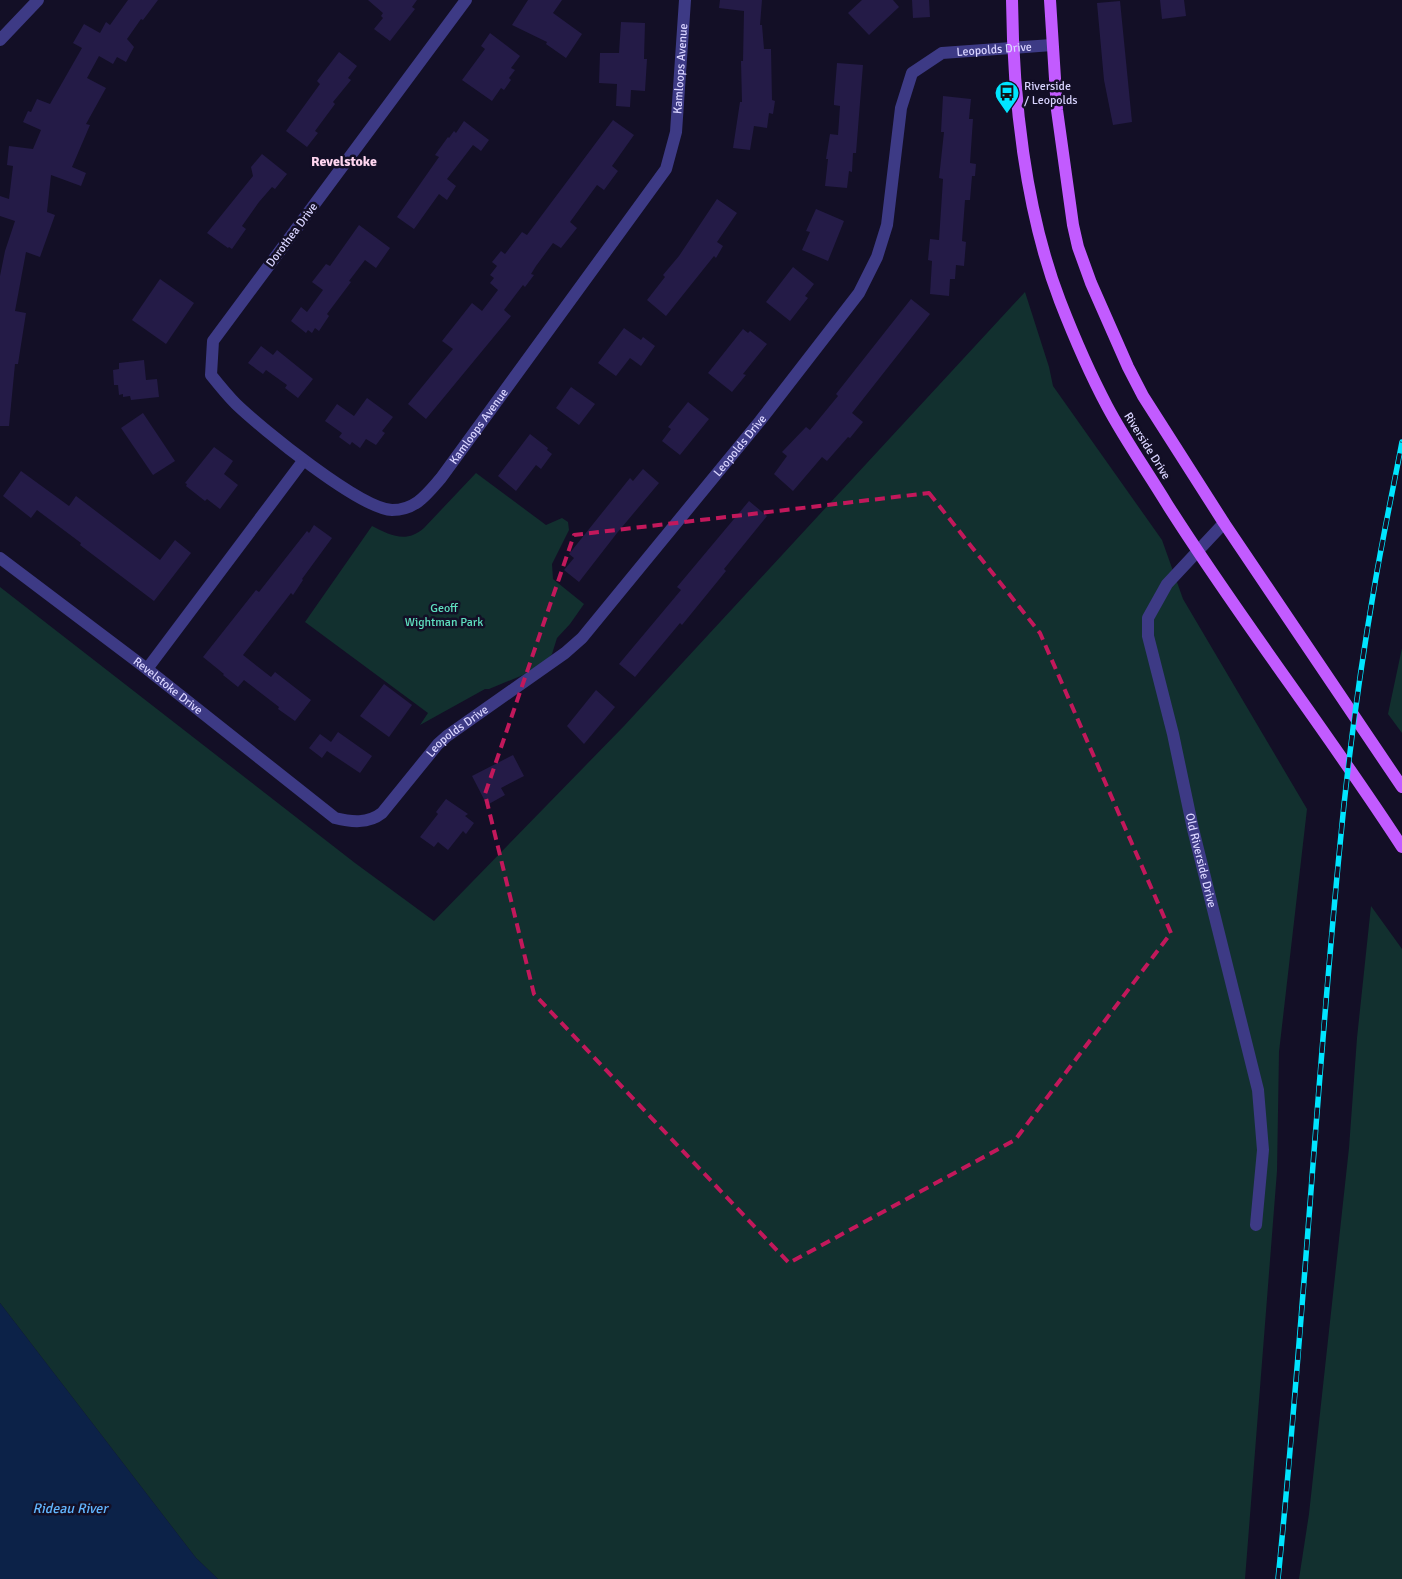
<svg xmlns="http://www.w3.org/2000/svg" width="1402" height="1579" font-family="Signika,sans-serif">
<style>
.green{fill:#12302f}
.water{fill:#0c2248}
.building{fill:#241b47}
.lines{fill:none;stroke-linecap:round;stroke-linejoin:round}
.minor{stroke:#3d3a85;stroke-width:12}
.major{stroke:#c25bff;stroke-width:12}
.rail-casing{stroke:#00e5ff;stroke-width:5.5}
.rail{stroke:#130f26;stroke-width:4;stroke-dasharray:11;stroke-linecap:butt}
.marked{fill:none;stroke:#c2185b;stroke-width:4;stroke-dasharray:10 6;stroke-linejoin:round}
.labels{text-anchor:middle;dominant-baseline:central;stroke-width:5;stroke-linejoin:round;paint-order:stroke}
.street-label{font-size:12px;fill:#d9d4ff;stroke:#130f26}
.poi-label{font-size:12px;fill:#d9d4ff;stroke:#130f26;text-anchor:start}
.park-label{font-size:12px;fill:#5fe0c0;stroke:#130f26}
.neighbourhood-label{font-size:14px;font-weight:bold;fill:#ffd6f0;stroke:#130f26}
.water-label{font-size:14px;font-style:italic;fill:#62b6ff;stroke:#130f26}
</style>
<rect width="100%" height="100%" fill="#130f26"/>
<g class="green">
<path d="M1025 292 1049 367 1053 386 1162 540 1183 599 1307 809 1279 1052 1277 1171 1245 1579H218L196 1558 0 1303V587L355 863 434 921 624 726Z"/>
<path d="M476 473 546 525 562 518 568 522 569 530 552 564 553 579 584 604 570 624 557 638 552 654 547 660 523 675 489 689H485L420 725 428 713 305 622 372 526C390 535 406 544 424 528Z"/>
<path d="M1402 648V733L1388 714Z"/>
<path d="M1371 906 1402 949V1579H1299L1309 1514 1349 1148 1357 1038Z"/>
</g>
<path class="water" d="M0 1303 196 1558 218 1579H0Z"/>
<g class="building">
<path d="M128 0H158L143 20 141 19 127 39 134 47 126 62 117 57 113 64 99 56 87 78 106 88 86 124 90 125 72 167 86 173 81 186 51 175 47 212 55 215 40 257 26 252 15 311 26 313 18 364H15L9 426H0V276L5 251 15 221 0 216V196L9 199 13 166 7 165 9 146 33 149 41 130 23 122 28 111 31 112 37 99 50 104 82 48 73 43 84 24 100 33 106 22 110 25Z"/>
<path d="M368 0H417L412 7 415 9 390 41 374 29 383 18 381 16 383 13Z"/>
<path d="M528 0H562L553 13 582 34 566 58 546 44 547 42 512 25Z"/>
<path d="M720 0H762L760 25H762L764 49H771L772 100 775 101 773 114 769 113 767 128 754 126 750 150 733 148 740 102H742L741 61H743L744 11 719 8Z"/>
<path d="M862 0H893L899 7 869 35 848 13Z"/>
<path d="M912 0H929L930 17 913 18Z"/>
<path d="M1160 0H1184L1186 16 1162 19Z"/>
<path d="M1120 1 1132 122 1113 125 1104 80 1097 3Z"/>
<path d="M621 22 645 23 644 59H647L645 91 631 90 630 107 616 106 617 84 599 83 600 53H619Z"/>
<path d="M490 33 520 56 511 68 515 70 509 78 511 80 504 90 501 88 492 101 462 80 485 49 481 46Z"/>
<path d="M339 52 357 66 348 78 351 80 333 102 335 104 315 131 318 133 307 147 286 131 320 84 317 81Z"/>
<path d="M837 63 863 65 856 153H853L852 172 849 171 847 188 825 186 828 159H826L830 134 838 135 840 106 834 105V101Z"/>
<path d="M943 96 971 99 969 119H973L970 163 976 164 975 176H972L970 200H965L962 241 966 242 964 266 956 265 955 279H950L949 296 930 294 932 261 928 260 930 239 939 240 943 179 939 178 944 132H941Z"/>
<path d="M613 120 634 135 612 166 618 171 604 190 597 185 570 222 577 228 561 248 553 243 536 266 531 274 534 275 525 287 523 285 504 310 511 316 426 419 408 404 453 349 442 341 472 303 482 311 498 290 490 283 494 278 490 275 497 266 492 262 501 251 505 254 522 232 527 235Z"/>
<path d="M464 121 489 140 481 151 473 145 447 179 456 186 447 200 439 194 414 229 397 217 439 157 435 155 448 137 449 138 454 131 456 133Z"/>
<path d="M262 154 287 174 275 189 272 187 259 202 242 226 246 229 232 249 229 247 228 248 207 233 253 176 251 167Z"/>
<path d="M717 199 737 213 717 242 723 246 716 258 714 256 666 316 647 300 665 277 663 275 679 256Z"/>
<path d="M816 209 844 221 828 261 802 250 810 232 806 231Z"/>
<path d="M359 225 390 248 376 268 365 260 349 281 351 282 327 314 329 316 319 331 315 328 312 333 308 330 306 333 291 321 301 307 307 312 323 290 312 282 326 264 330 266Z"/>
<path d="M793 267 814 284 805 296 808 298 790 321 766 302Z"/>
<path d="M160 279 194 303 166 344 132 320Z"/>
<path d="M911 299 930 314 852 413 863 422 850 438 848 437 827 461 822 457 793 491 774 474 787 456 782 452 806 427 810 430 838 396 836 394Z"/>
<path d="M624 328 641 340 643 337 655 346 641 366 630 358 616 376 598 363Z"/>
<path d="M743 329 748 333 750 331 767 344 743 374 746 375 732 392 708 373Z"/>
<path d="M261 346 273 355 277 350 313 379 298 398 285 388 287 385 266 370 263 374 248 363Z"/>
<path d="M144 360 146 380 157 379 159 397 131 400 130 396 123 397V394L119 395 118 385H114L113 370 119 369V363Z"/>
<path d="M571 387 595 404 579 425 556 408Z"/>
<path d="M367 398 393 417 382 431 385 433 376 445 366 439 360 448 352 442 350 445 339 437 342 433 325 421 337 404 354 416Z"/>
<path d="M688 402 709 419 680 455 662 441 671 429 668 427Z"/>
<path d="M143 413 175 461 153 475 121 428Z"/>
<path d="M530 434 548 448 547 450 552 454 541 469 536 465 516 491 498 476Z"/>
<path d="M214 447 233 461 224 474 238 485 220 509 207 499 205 501 186 486 187 484 185 483Z"/>
<path d="M643 469 659 483 617 533 579 582 564 570 574 558 569 554 630 478 633 481Z"/>
<path d="M21 471 69 506 76 496 160 560 175 540 191 553 154 601 80 545 81 543 37 510 31 518 3 496Z"/>
<path d="M749 501 767 516 724 569 726 571 682 625 680 623 635 677 619 664 681 590 677 587Z"/>
<path d="M314 525 332 538 302 579 303 580 293 595 291 593 243 655 271 677 275 672 311 700 295 721 278 709 279 707 244 680 238 687 223 675 224 674 203 657 256 590 259 592 307 531 309 533Z"/>
<path d="M384 684 412 705 389 737 360 716Z"/>
<path d="M596 690 615 707 584 744 567 726Z"/>
<path d="M338 732 372 756 360 773 327 751 322 758 309 748 320 734 331 742Z"/>
<path d="M513 755 524 776 501 788 505 795 487 805 472 776Z"/>
<path d="M446 799 468 814 465 816 474 823 466 834 463 831 448 850 438 842 434 847 420 837 438 814 436 812Z"/>
</g>
<g class="lines">
<g class="minor">
<path id="s1" d="M466 0 213 341 211 375C219 385 227 395 236 404 261 428 360 509 392 510 416 510 427 494 441 478L666 169 676 132 685 0"/>
<path d="M0 40 38 0"/>
<path id="s2" d="M1224 523 1167 584 1148 618V636L1173 734 1193 829 1258 1090 1263 1150 1256 1225"/>
<path id="s3" d="M0 558 147 669 335 818C351 822 368 824 382 813L438 744 447 736 565 653 582 638 760 421 859 293 877 257 887 225 901 108 912 73 942 53 1052 45"/>
<path d="M147 669 303 461"/>
</g>
<g class="major">
<path d="M1012 0C1013 97 1025 210 1060 301 1074 337 1089 372 1107 406 1125 440 1147 471 1167 504 1241 621 1327 731 1402 847"/>
<path d="M1050 0 1057 110 1073 225 1078 247 1091 283 1128 367 1143 396 1224 523 1402 787"/>
</g>
<defs>
<path id="rail" d="M1278 1579C1303 1335 1316 1089 1340 845 1348 758 1360 670 1375 583 1383 536 1393 489 1402 442"/>
</defs>
<use href="#rail" class="rail-casing"/>
<use href="#rail" class="rail"/>
</g>
<path class="marked" d="M929 493 1040 633 1171 933 1015 1140 789 1263 534 994 485 794 574 535Z"/>
<defs>
<symbol id="bus-pin" viewBox="-11 -11 22 30"><path d="M0 17L-7.5 6A9.5 9.5 0 1 1 7.5 6Z" fill="#00e5ff" stroke="#130f26"/><path d="M-5-6H5V4H4V6H2V4H-2V6H-4V4H-5ZM-3.5-4V0h7V-4ZM-3.5 1.2v1.5H-2V1.2ZM2 1.2v1.5H3.5V1.2Z" fill="#111"/></symbol>
</defs>
<g fill-rule="evenodd">
<use href="#bus-pin" x="993" y="79" width="28" height="38"/>
</g>
<g class="labels">
<g class="street-label">
<text stroke="none"><textPath href="#s3" startOffset="1500">Leopolds Drive</textPath></text>
<text stroke="none"><textPath href="#s1" startOffset="1232">Kamloops Avenue</textPath></text>
<text transform="translate(292 235) rotate(-53)">Dorothea Drive</text>
<text stroke="none"><textPath href="#s1" startOffset="812">Kamloops Avenue</textPath></text>
<text stroke="none"><textPath href="#s3" startOffset="990">Leopolds Drive</textPath></text>
<text transform="translate(1147 446) rotate(58)">Riverside Drive</text>
<text stroke="none"><textPath href="#s3" startOffset="211">Revelstoke Drive</textPath></text>
<text stroke="none"><textPath href="#s3" startOffset="585">Leopolds Drive</textPath></text>
<text stroke="none"><textPath href="#s2" startOffset="371">Old Riverside Drive</textPath></text>
</g>
<g class="poi-label">
<text x="1024" y="86">Riverside<tspan x="1024" dy="14">/ Leopolds</tspan></text>
</g>
<g class="park-label">
<text x="444" y="608">Geoff<tspan x="444" dy="14">Wightman Park</tspan></text>
</g>
<g class="neighbourhood-label">
<text x="344" y="161">Revelstoke</text>
</g>
<g class="water-label">
<text x="70" y="1508">Rideau River</text>
</g>
</g>
</svg>
